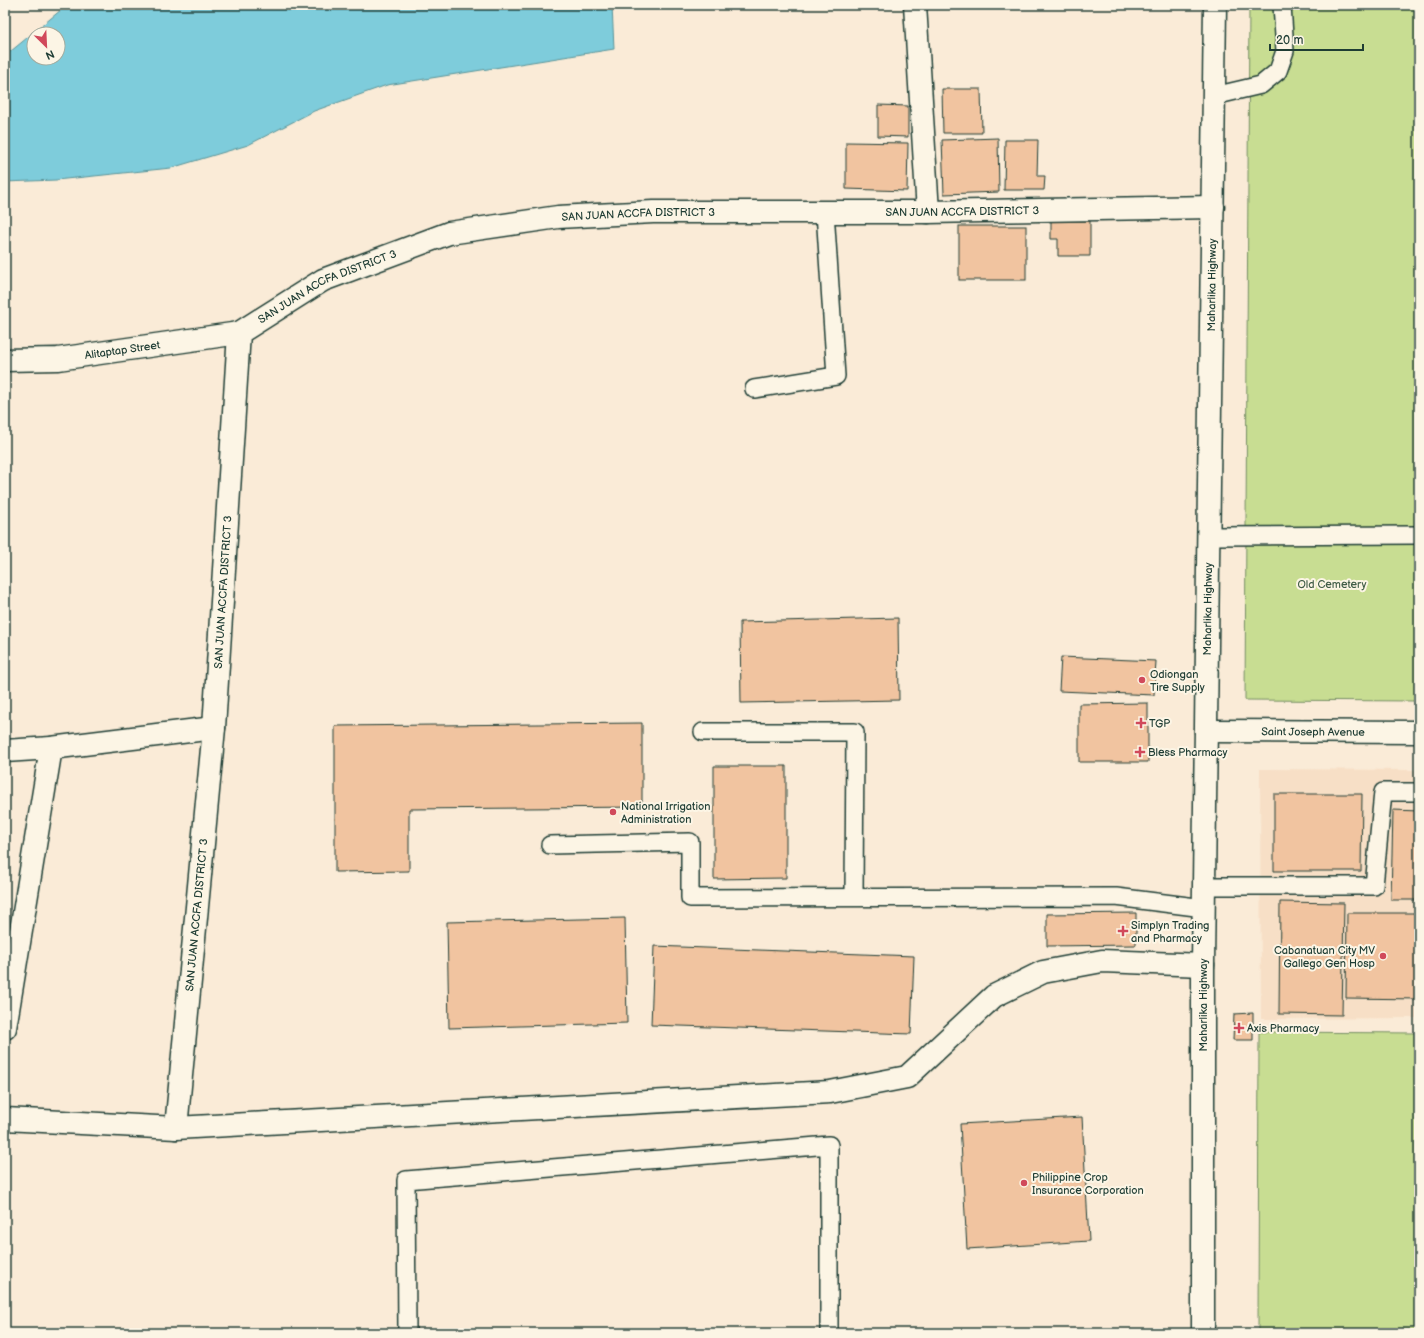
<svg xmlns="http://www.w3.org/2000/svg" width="1424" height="1338" font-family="'Balsamiq Sans',sans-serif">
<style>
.built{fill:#f7dfc6}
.green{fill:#c8dd92;stroke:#748d63}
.water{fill:#7eccdb;stroke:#589398;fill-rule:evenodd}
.building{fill:#f1c4a0;stroke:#1f3d34}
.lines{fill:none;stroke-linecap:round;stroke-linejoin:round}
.service-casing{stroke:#1f3d34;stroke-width:20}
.minor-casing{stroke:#1f3d34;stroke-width:25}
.tertiary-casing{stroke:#1f3d34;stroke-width:25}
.primary-casing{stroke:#1f3d34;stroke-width:25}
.service{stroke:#fcf5e5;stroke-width:17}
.minor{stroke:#fcf5e5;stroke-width:22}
.tertiary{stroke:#fcf5e5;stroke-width:22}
.primary{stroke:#fcf5e5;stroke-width:22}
.poi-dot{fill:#d1495b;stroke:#fcf5e5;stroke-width:1.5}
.labels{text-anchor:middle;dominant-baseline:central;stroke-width:4;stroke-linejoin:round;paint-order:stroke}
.street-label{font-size:11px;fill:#1f3d34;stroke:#fcf5e5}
.park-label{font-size:11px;fill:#415d47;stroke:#fcf5e5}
.poi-label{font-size:11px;fill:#1f3d34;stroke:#fcf5e5;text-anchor:start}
</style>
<rect width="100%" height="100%" fill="#faebd7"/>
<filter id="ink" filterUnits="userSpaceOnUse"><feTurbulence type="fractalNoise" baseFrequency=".025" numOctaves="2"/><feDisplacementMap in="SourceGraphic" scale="8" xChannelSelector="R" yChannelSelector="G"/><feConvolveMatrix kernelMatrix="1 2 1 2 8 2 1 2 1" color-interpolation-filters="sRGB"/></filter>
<g filter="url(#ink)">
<path class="built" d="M1260 769 1419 770V1018L1261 1019Z"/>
<g class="green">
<path d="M1249 5H1419V701L1245 700Z"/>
<path d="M1259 1032 1419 1033V1333H1258Z"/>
</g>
<path class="water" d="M67 5H612L614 49 387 85 314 111 248 145 171 168 56 180 5 182V56ZM34 34H58V58H34Z"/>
<g class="building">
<path d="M942 89H981L982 133H943Z"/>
<path d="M878 105 908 106V137L878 136Z"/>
<path d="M998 138 999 192 944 194 942 140Z"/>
<path d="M1005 140H1038L1037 176H1045L1044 190H1004Z"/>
<path d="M846 142 908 143 907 191 846 189Z"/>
<path d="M1051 221H1090V256H1058V239H1051Z"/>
<rect x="959" y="226" width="67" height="54"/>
<path d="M898 618 899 700 741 703 740 622Z"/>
<path d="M1061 657 1156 661 1154 695 1059 691Z"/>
<path d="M1148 703V762H1079V704Z"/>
<path d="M642 723V807L409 809V871L335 872V726Z"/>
<path d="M714 766H786V878L714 879Z"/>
<path d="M1274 794H1362L1361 871H1274Z"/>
<path d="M1393 810 1419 811V900H1391Z"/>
<path d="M1280 902 1344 903 1342 1015 1279 1014Z"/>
<path d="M1136 913V945L1047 946V914Z"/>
<path d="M1347 913H1419V999L1346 998Z"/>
<path d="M625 918 627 1023 449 1028 447 922Z"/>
<path d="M654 946 914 956 911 1034 651 1025Z"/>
<path d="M1253 1013V1040H1233L1234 1014Z"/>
<path d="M1082 1117 1089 1241 967 1249 960 1124Z"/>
</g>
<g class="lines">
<defs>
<g id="service">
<path d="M1214 96 1261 85 1278 71 1285 51 1282 5"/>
<path d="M754 389 836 376 825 212"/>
<path d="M1209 536 1419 535"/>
<path d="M703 732H855L854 897"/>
<path d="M550 845 690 842V898L1116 897 1204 908"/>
<path d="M1204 886H1374L1383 792H1419"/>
<path d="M407 1333 406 1180 829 1145V1333"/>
</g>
<g id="minor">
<path d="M915 5 928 212"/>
<path id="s1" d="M5 360 58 359 239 333"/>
<path d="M5 751 51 748 214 728"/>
<path d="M5 1028 51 748"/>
<path id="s2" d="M176 1128 214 728 239 333 323 280 449 233 558 217 653 212H928L1213 207"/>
</g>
<g id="tertiary">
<path id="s3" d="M1206 731 1419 732"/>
<path d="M5 1119 176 1128 830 1092 907 1077 994 996 1043 972 1102 961 1203 965"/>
</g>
<g id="primary">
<path id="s4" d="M1203 1333V965L1215 5"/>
</g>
</defs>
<use href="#service" class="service-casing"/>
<use href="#minor" class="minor-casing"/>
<use href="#tertiary" class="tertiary-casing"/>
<use href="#primary" class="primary-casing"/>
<use href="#service" class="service"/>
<use href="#minor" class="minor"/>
<use href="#tertiary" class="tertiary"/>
<use href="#primary" class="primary"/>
</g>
</g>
<g class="poi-dot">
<circle cx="1142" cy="680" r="4"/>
<path d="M1139 717h4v4h4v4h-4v4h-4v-4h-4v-4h4z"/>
<path d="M1138 746h4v4h4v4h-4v4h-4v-4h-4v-4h4z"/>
<circle cx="613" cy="812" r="4"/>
<path d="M1121 925h4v4h4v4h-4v4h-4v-4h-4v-4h4z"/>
<circle cx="1383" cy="956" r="4"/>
<path d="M1237 1022h4v4h4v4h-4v4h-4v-4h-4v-4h4z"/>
<circle cx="1024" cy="1183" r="4"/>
</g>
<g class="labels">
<g class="street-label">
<text stroke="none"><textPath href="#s2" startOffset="1546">SAN JUAN ACCFA DISTRICT 3</textPath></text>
<text stroke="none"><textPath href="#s2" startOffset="1222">SAN JUAN ACCFA DISTRICT 3</textPath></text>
<text stroke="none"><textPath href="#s4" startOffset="1048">Maharlika Highway</textPath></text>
<text stroke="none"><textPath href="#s2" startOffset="898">SAN JUAN ACCFA DISTRICT 3</textPath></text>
<text stroke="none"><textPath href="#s1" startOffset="118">Alitaptap Street</textPath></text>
<text stroke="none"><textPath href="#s2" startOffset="538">SAN JUAN ACCFA DISTRICT 3</textPath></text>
<text stroke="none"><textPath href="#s4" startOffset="724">Maharlika Highway</textPath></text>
<text stroke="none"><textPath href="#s3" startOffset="107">Saint Joseph Avenue</textPath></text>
<text stroke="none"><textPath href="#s2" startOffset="214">SAN JUAN ACCFA DISTRICT 3</textPath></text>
<text stroke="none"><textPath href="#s4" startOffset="328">Maharlika Highway</textPath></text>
</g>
<g class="park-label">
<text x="1332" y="584">Old Cemetery</text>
</g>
<g class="poi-label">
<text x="1150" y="674">Odiongan<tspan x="1150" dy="13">Tire Supply</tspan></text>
<text x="1149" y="723">TGP</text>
<text x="1148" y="752">Bless Pharmacy</text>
<text x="621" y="806">National Irrigation<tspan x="621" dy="13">Administration</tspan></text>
<text x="1131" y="925">Simplyn Trading<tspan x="1131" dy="13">and Pharmacy</tspan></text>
<text x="1375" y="950" text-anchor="end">Cabanatuan City MV<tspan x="1375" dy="13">Gallego Gen Hosp</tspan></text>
<text x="1247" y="1028">Axis Pharmacy</text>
<text x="1032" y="1177">Philippine Crop<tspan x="1032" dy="13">Insurance Corporation</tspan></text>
</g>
</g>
<rect width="1424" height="1338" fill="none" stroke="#fcf5e5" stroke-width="20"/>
<rect x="10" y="10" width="1404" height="1318" fill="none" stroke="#1f3d34" stroke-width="1.5" filter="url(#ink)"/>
<g transform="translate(46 46) rotate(156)"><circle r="19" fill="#fcf5e5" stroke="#a4ab9e"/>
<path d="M0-3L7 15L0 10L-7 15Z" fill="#d1495b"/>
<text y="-6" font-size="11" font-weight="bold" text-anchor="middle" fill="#1f3d34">N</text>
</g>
<path d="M1270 44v6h93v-6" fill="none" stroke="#1f3d34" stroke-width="2"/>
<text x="1276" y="44" font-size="12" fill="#1f3d34" stroke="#fcf5e5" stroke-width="3" paint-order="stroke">20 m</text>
</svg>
